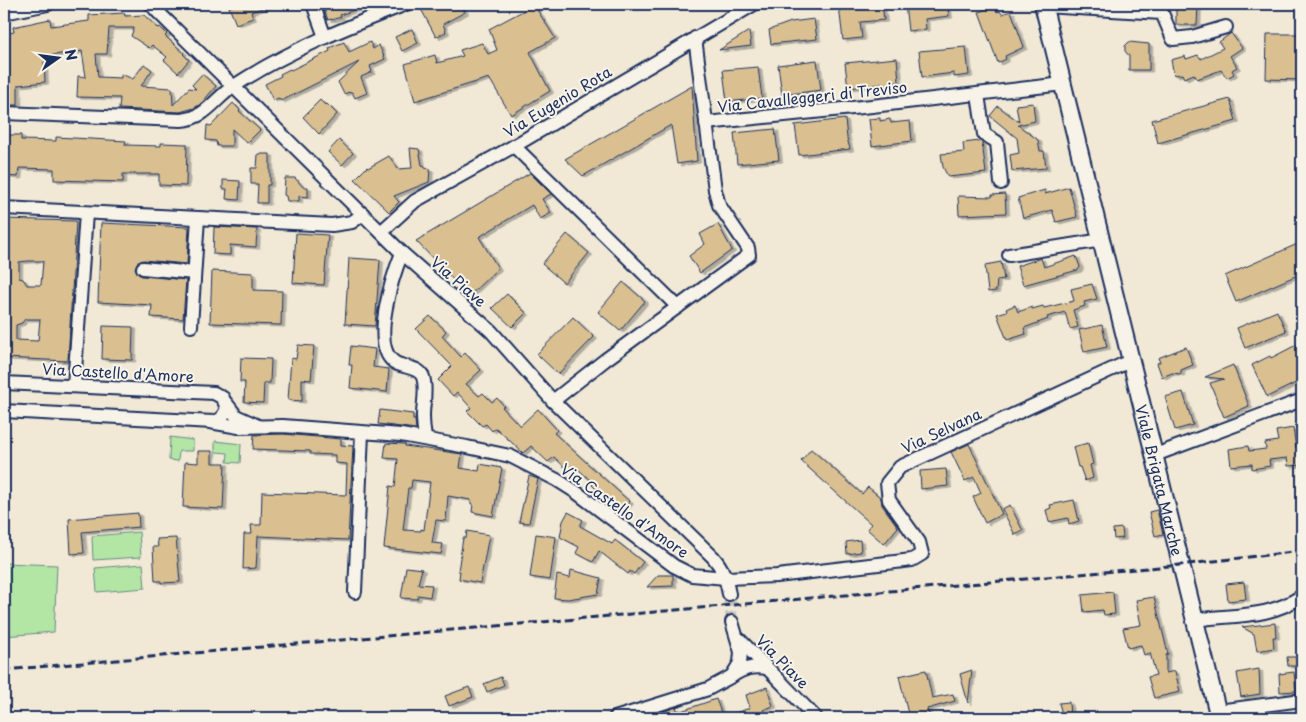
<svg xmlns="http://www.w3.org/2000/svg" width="1306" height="722" font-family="'Playpen Sans',sans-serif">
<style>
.green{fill:#b3e5a5;stroke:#678a82}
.building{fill:#dac090;stroke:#1b2f5e;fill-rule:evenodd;filter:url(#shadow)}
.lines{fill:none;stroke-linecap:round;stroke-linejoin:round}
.minor-tunnel{stroke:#c6c4be;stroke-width:12;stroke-dasharray:12 6;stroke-linecap:butt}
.minor-casing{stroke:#1b2f5e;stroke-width:16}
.tertiary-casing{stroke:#1b2f5e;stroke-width:20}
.minor{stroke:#f7f3e8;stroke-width:12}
.tertiary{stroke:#f7f3e8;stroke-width:16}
.rail{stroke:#1b2f5e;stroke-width:3;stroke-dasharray:8 4;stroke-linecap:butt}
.labels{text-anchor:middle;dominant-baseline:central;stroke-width:4;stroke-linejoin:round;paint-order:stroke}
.street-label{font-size:15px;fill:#1b2f5e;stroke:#f7f3e8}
</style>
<defs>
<filter id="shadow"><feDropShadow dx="3.5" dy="2" stdDeviation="0" flood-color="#0004"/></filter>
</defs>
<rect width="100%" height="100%" fill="#f1e9d6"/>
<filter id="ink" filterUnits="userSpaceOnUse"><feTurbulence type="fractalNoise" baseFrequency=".02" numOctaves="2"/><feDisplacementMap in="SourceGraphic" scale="10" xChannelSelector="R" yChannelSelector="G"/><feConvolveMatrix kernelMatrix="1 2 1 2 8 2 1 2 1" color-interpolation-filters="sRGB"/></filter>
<g filter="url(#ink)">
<g class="green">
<path d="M170 437 193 440V451H179L178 461 169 460Z"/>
<path d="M215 441 241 444 240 463 227 462 228 453 215 452Z"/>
<path d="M139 532 141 557 93 560 92 536Z"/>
<path d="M4 563 57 565 54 632 4 636Z"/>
<path d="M143 564 145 588 97 592 95 568Z"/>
</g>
<g class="building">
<path d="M237 4H270L271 5 251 12 253 18 236 24 229 7Z"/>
<path d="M322 4H368V5L340 15 341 17 331 20V19L328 20Z"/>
<path d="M431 4H461L465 12 443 24 446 32 436 37 421 9Z"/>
<path d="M859 4H882L884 20 860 22 862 38 843 40 839 6Z"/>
<path d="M905 4H947L949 16 925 19 926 29 908 31Z"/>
<path d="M1176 4H1198L1197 25H1176Z"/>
<path d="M534 5 555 38 530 52 550 91 511 115 489 78 415 101 405 64 435 55 437 63 463 56 460 50 482 43 488 54 497 50 489 29Z"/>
<path d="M994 6 997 12 1000 11 1002 14 1011 11 1024 47 1005 56 1006 59 998 63 979 12Z"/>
<path d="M124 13 125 16 144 15 158 28 160 27 167 34 165 36 184 53 183 54 189 60 178 73 164 60 167 57 152 45 149 48 131 36 134 28H109L107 54H96L98 77 121 78V74L133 79 144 64 152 70 141 86 172 88 173 105 189 88 196 89 192 85 202 74 216 86 201 104 194 108 180 112 119 109 120 98 77 97 78 76 86 77 82 51 47 56 48 62H44L45 82 18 85V105H4V78H7L5 56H4V34L14 32 13 27 50 19 51 26 89 21V15Z"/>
<path d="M814 19 817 39 771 44 769 30 791 22Z"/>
<path d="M412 29 418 43 402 51 395 37Z"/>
<path d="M749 31 751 46 719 50Z"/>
<path d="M1231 33 1242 48 1230 56 1237 67 1232 70 1234 74 1227 78 1221 70 1197 79 1194 74 1184 78 1182 74 1174 75 1171 60 1185 56 1186 59 1198 55 1201 59 1223 48 1219 42Z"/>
<path d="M1267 34H1302V80L1266 79Z"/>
<path d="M344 42 349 52 370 42 373 49 379 45 385 59 370 66 372 72 361 77 367 93 355 98 352 92 350 93 349 92 344 94 338 82 359 62 281 101 279 98 273 100 265 84 281 76 280 74 290 69 291 70 330 51 329 48Z"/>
<path d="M1129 42 1149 44V70H1129V56L1125 51V46Z"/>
<path d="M966 47 969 75 954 77V73L922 77 919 51Z"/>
<path d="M897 58 899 82 848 88 845 63Z"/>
<path d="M817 60 821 90 782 95 778 65Z"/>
<path d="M758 67 762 98 727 102 723 70Z"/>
<path d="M692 86 697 161 677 164 671 125 583 176 565 159Z"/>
<path d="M1230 99 1236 121 1158 143 1152 120Z"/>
<path d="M320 100 325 105 327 104 337 114 319 134 303 117Z"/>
<path d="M233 103 240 110 239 111 260 130 247 143 232 129V146H217L216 141 206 140 207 125 211 126Z"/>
<path d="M1033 103 1035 121 1018 125 1038 140 1040 151H1044L1046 168 1012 171 1010 155 1019 153 1017 138 990 116 998 106 1019 122 1016 105Z"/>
<path d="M880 118V121L890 119 891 123 910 121 912 141 872 146 869 119Z"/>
<path d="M845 119 847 138 850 149 799 155 795 125Z"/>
<path d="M775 129 779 160 737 164 734 133Z"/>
<path d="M4 135H21V140L56 141V137L126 141 125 145 161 146V143L187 144 186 186 159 185V174H123V182L54 180V169L19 168 18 177 4 176Z"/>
<path d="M339 140 353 153 342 165 328 152Z"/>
<path d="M980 141 982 142 986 173 948 177 943 167 941 154 964 152 963 143Z"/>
<path d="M410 148 419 149 422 165 425 166V168L430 169 429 182 394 196 399 202 389 212 355 179 367 167 368 168 389 156 398 169 412 168Z"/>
<path d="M258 154H270V185H267V203H257L258 184H251V168H257Z"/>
<path d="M530 173 551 194 542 199 551 213 540 219 532 205 479 237 498 268 469 296 416 241Z"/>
<path d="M285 178H295L303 187H308V197L299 196V201H287L286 196 284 195Z"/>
<path d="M223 180 240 181 239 200 226 199 227 189H223Z"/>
<path d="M1069 187 1077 217 1056 222 1052 210 1023 218 1018 198 1045 190V194Z"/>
<path d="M1005 194 1006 213 959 215 958 196 992 197V195Z"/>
<path d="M4 219 76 221 68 361 4 358ZM28 261H43L41 285H27L23 279 19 278V262ZM25 319H40L38 341 16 340V325L22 323Z"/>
<path d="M101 223 189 227 187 264 143 260 137 263 135 268 138 274 142 276 186 280 183 319 151 317 152 305 98 302Z"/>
<path d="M718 224 732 250 700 273 689 256 705 244 700 234Z"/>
<path d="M214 227 257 229 256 247 230 245V255L213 254Z"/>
<path d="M296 233 328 235 324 285 293 283Z"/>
<path d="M567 234 589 253 564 283 542 264Z"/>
<path d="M1302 242V273L1236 302 1225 276Z"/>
<path d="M1076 256 1080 267 1078 270 1023 285 1017 266 1041 258 1044 267Z"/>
<path d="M349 258 380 260 375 326 345 324Z"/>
<path d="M1001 262 1004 279 997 280 996 291 988 292 985 265Z"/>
<path d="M212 271 253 273V290L282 291 281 325 210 323Z"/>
<path d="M623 282 645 301 620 331 598 312Z"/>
<path d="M1092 284 1097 299 1084 302 1085 306 1073 310 1078 327 1070 329 1065 312 1047 317 1048 319 1024 328 1026 334 1007 340 997 314 1007 311 1006 309 1015 305 1018 312 1032 307V309L1043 306 1044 308 1074 301 1071 289Z"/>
<path d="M507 294 526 313 512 327 492 308Z"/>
<path d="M1277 311 1286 331 1245 348 1237 328Z"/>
<path d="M430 316 446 331 442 336 461 357 465 353 481 370 466 384 479 396 483 393 492 402 497 398 504 406 502 407 520 426 538 409 557 430 554 433 630 502 620 514 602 499 604 497 592 485 593 483 575 466 570 472 554 457 548 462 531 446 523 453 496 428 492 431 486 424 482 426 467 411 471 408 457 392 453 396 438 380 452 366 416 329Z"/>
<path d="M573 317 594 337 558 374 537 354Z"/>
<path d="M1102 325 1107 347 1084 352 1079 330Z"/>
<path d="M103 326 133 327 132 360 102 359Z"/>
<path d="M1302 342V380L1267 397 1252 365 1270 356 1271 358Z"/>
<path d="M298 345 314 346 311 380 302 379V401L288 400 291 358 296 359Z"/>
<path d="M351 346 375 349 373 367 389 369 387 392 350 388 352 365H349Z"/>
<path d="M1186 347 1193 365 1181 370V374L1172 373 1162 377 1157 363 1160 362 1158 358Z"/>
<path d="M241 358 271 359 270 383H264L263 403 244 402 245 382H240Z"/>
<path d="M1233 365 1249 406 1224 417 1210 383 1224 379 1205 377Z"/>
<path d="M1183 392 1193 425 1175 430 1165 397Z"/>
<path d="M380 410 413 414V420H415L416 429 378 424Z"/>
<path d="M1293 428 1296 448 1302 447V465L1288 466 1287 458 1269 460 1270 466 1252 469V464L1231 466 1229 449 1248 446 1249 451 1266 449 1265 443 1278 441 1276 431Z"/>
<path d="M283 434 341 439V445L353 446 348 540 258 536 256 568 243 569 244 534H252L251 525H261L262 492 346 495 347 464 335 463V455L310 454V451L253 449 254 435Z"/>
<path d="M386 443 405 444V446L462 454 460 468 479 471 480 464 502 468 493 516 472 512 473 504H471V500L448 496 446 521 436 520 432 543 443 544 441 554 384 548 390 486 395 487 398 459 384 458ZM412 480 430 482 424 530 421 529V531L403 530 408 488H411Z"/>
<path d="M1088 443 1093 464 1090 465 1093 478 1085 481 1080 467H1078L1073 447Z"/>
<path d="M969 444 1002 514 985 523 973 497 981 493 974 477 965 481 951 452Z"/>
<path d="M811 449 862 494 868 487 881 498 882 505 898 527 884 544 867 529 871 524 801 461Z"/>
<path d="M198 451H212V463H225L223 509 183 507 185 462 198 463Z"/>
<path d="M946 469 948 486 921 489 920 471Z"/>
<path d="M529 476 538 479 529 523 519 522Z"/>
<path d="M1074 500 1079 521 1069 524 1068 518 1049 522 1046 510 1051 508 1050 505Z"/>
<path d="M1010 505 1023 531 1015 535 1002 509Z"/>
<path d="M1157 510 1163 534 1155 536 1149 512Z"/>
<path d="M568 512 583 520 580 526 612 544 615 540 643 562 634 574 630 571 628 574 599 551 593 562 576 553 579 547 560 537 563 521Z"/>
<path d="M138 513 139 527 82 532 84 553 71 554 69 519Z"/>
<path d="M1122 528 1123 538 1114 539 1113 529Z"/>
<path d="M467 531 489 535 480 583 459 579 460 571H458L463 538H466Z"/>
<path d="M536 534 556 537 550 580 530 577Z"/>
<path d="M176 538 180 582 161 583V581H155L153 547H158L157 539Z"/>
<path d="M860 540 861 552 847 554 846 542Z"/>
<path d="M406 567 422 569 418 584 432 585 430 597 418 595 417 599 401 598Z"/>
<path d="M571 570 601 578 598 594 568 599 554 598 557 575 570 578Z"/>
<path d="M658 575H673V586L647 587Z"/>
<path d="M1244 582 1246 599 1228 601 1226 584Z"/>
<path d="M1113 592 1115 614 1104 615 1103 610 1084 612 1082 595Z"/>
<path d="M1154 597 1168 654 1166 655V673L1175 671 1180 692 1154 698 1148 677 1156 675 1150 653 1144 655 1141 645 1128 648 1123 628 1141 625 1136 600Z"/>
<path d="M1275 623 1276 637H1273L1274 648 1257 651 1254 634 1242 627Z"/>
<path d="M1287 657H1296L1297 666H1288Z"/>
<path d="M1259 669 1260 694 1241 697 1237 673Z"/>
<path d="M926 670 932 698 953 694 955 701 927 709 930 718H909L899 676Z"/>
<path d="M972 670 968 703 960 674Z"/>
<path d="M1294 672 1296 691 1280 692 1279 674Z"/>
<path d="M501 677 504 685 487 692 484 684Z"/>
<path d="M469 687 473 697 449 706 445 696Z"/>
<path d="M767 687 773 706 763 710 766 718H647L676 707 678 712 716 699 723 718V717L750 708 746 695Z"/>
<path d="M1069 702 1070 718H1063L1059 703Z"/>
</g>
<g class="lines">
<path class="minor-tunnel" d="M729 594 732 622"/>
<defs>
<g id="minor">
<path d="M151 4 156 10 402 253 491 331 553 401 713 557C723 568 726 579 729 594"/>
<path d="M313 4 325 37"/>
<path d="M1044 6 1162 13 1173 39 1192 37 1226 27"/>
<path d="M4 13 48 4"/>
<path d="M978 95 984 134 997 142 1001 183"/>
<path d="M4 113 181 120C207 118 214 99 234 86 287 51 347 27 406 4"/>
<path d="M706 123 872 106 1063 84"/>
<path d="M514 146 678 307"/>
<path d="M4 208 332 225 352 222 363 214"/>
<path d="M381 232 415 201 514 146 754 4"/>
<path d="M402 253C393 275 370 345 394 362 402 368 419 366 423 377 427 389 423 404 423 415 423 423 424 431 425 438"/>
<path d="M1009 255 1102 240"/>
<path d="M143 268 194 273"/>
<path d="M191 326 198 218"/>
<path d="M4 383 214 393 223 398 227 409 221 419 213 422 4 411"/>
<path d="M74 386 86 213"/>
<path d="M553 401 605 360 749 255 748 248 719 205 715 190 695 38"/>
<path d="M226 403 236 416 256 425"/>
<path d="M210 422 239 427 283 426 401 435 467 447 510 456 557 480 576 492 674 566 692 575 726 578 777 576 912 560 922 554 919 542 889 500 887 483 900 467 1132 360"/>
<path d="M1155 455 1302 400"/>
<path d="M355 592 362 433"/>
<path d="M1195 620C1234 614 1268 619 1302 596"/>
<path d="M739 639 816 718"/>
<path d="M732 676C744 668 753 666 767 668"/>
<path d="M1218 711 1302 700"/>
<path d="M615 718 708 689 732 676 740 663 741 652 732 622"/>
</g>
<g id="tertiary">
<path id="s1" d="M1043 4 1219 718"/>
</g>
</defs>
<use href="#minor" class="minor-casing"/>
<use href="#tertiary" class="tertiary-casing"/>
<use href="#minor" class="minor"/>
<use href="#tertiary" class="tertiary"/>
<path class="rail" d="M4 670 1170 566 1302 551"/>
</g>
</g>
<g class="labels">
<g class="street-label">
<text transform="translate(812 96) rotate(-6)">Via Cavalleggeri di Treviso</text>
<text transform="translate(557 101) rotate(-31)">Via Eugenio Rota</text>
<text transform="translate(459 281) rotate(41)">Via Piave</text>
<text transform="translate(118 372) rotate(3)">Via Castello d'Amore</text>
<text transform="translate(941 430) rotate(-25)">Via Selvana</text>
<text stroke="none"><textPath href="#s1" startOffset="490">Viale Brigata Marche</textPath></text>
<text transform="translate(625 510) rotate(35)">Via Castello d'Amore</text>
<text transform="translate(783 661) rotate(46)">Via Piave</text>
</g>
</g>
<rect width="1306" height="722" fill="none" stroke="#f7f3e8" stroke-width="20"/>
<rect x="10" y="10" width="1286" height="702" fill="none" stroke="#1b2f5e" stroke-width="2" filter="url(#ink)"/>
<g transform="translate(58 58) rotate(76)" stroke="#f7f3e8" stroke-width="4" paint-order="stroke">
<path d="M0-4L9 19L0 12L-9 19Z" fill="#1b2f5e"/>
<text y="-8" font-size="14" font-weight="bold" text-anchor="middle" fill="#1b2f5e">N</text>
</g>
</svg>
